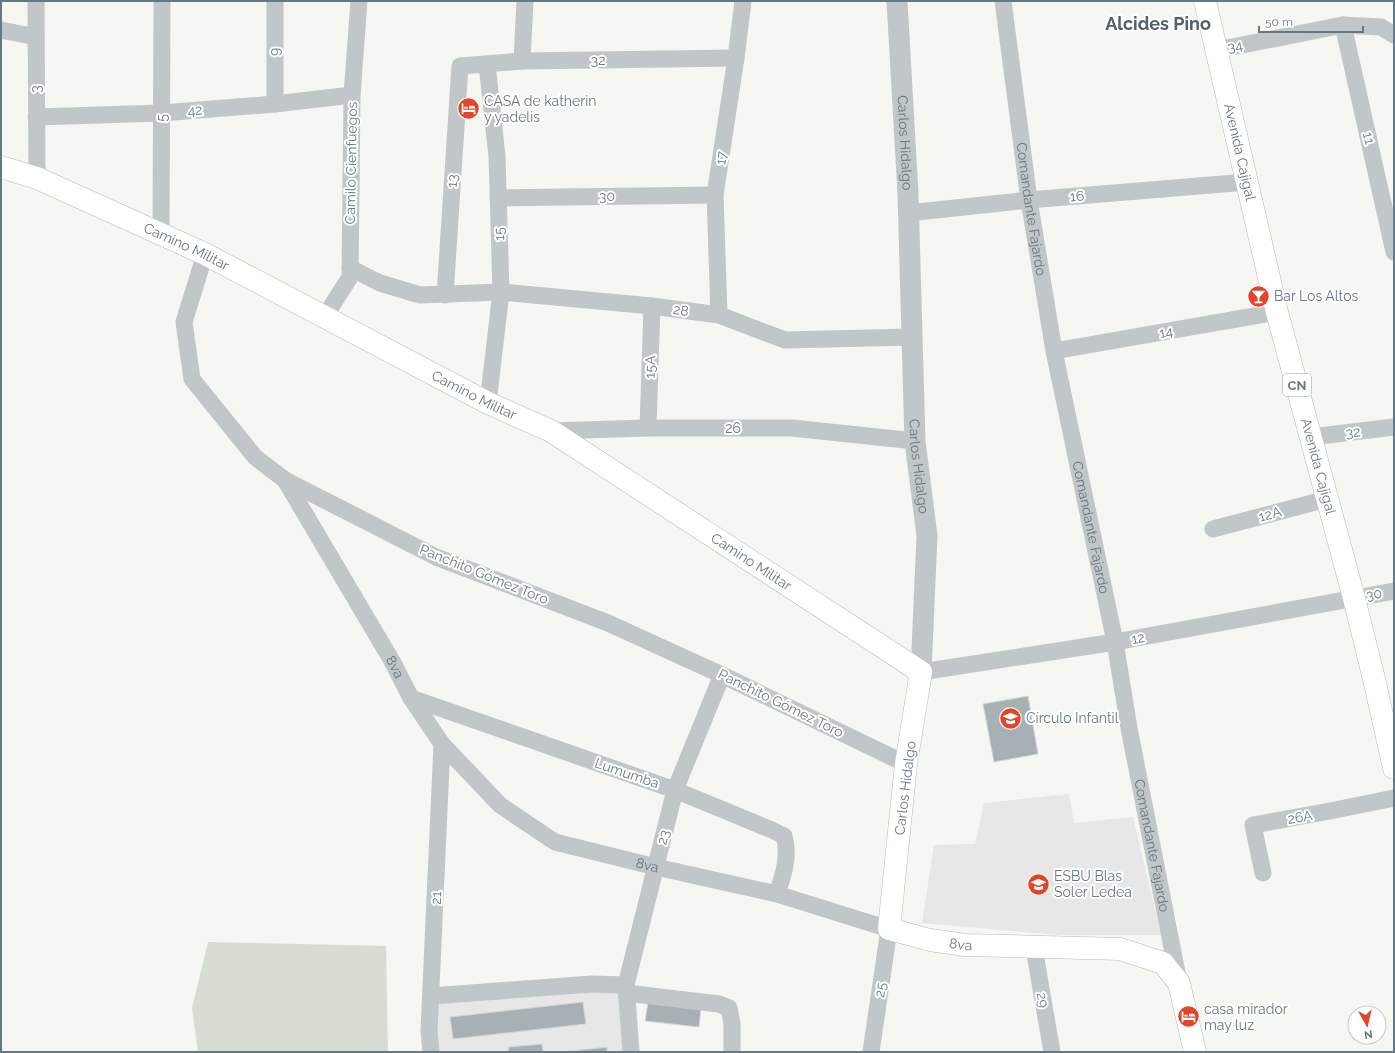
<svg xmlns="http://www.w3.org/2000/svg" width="1395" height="1053" font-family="Raleway,sans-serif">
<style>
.built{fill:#e6e7e6}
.garden{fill:#d7ddd3}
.building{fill:#a7b1b5;stroke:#d7d7d5}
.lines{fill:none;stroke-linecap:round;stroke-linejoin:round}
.secondary-casing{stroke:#b3b9bd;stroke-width:23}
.primary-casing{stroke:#b4b9bc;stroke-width:23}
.minor{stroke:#c1c6c8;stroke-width:17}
.tertiary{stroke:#c1c6c8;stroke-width:21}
.secondary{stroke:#fff;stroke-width:22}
.primary{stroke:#fff;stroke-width:22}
.labels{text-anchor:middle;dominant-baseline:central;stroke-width:4;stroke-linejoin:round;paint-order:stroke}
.shield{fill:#fff;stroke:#93a0a8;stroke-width:1}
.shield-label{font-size:13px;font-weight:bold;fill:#657883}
.street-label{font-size:14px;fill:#657883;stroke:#fff}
.poi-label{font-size:14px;fill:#657883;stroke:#fff;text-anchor:start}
.district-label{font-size:18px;font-weight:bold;fill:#536068;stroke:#fff}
</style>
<rect width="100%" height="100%" fill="#f6f6f2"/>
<g class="built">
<path d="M1069 794 1074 823 1133 817 1161 935H1059L922 923 934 845 975 844 984 803Z"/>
<path d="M633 989 639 1052H435L433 1004Z"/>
</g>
<path class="garden" d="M208 942 386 946 388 1052H198L192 1008Z"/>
<g class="building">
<path d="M1028 696 1038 754 994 762 983 704Z"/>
<path d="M583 1002 586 1024 453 1039 450 1017Z"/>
<path d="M648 1002 701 1008 699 1027 645 1021Z"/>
<path d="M542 1044 543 1052H509L508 1047Z"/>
<path d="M607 1047V1052H563Z"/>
</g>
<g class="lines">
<defs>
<g id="secondary">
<path id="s4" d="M1 167 37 178 205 254 488 403 551 431 921 672 906 764 889 929 930 940 965 945 1120 949 1163 963 1179 983 1195 1052"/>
</g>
<g id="primary">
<path id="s5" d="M1205 1 1277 312 1354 598 1374 679 1394 768"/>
</g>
</defs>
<use href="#secondary" class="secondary-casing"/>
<use href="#primary" class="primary-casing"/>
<g class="minor">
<path d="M36 1 37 178"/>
<path id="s1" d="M1003 1 1029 200 1054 351 1115 642 1129 728 1179 983"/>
<path d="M1343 25 1394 252"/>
<path d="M1 30 36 37"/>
<path d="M1217 50 1343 25 1381 27 1394 35"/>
<path d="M522 61 525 1"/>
<path d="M487 64 497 156 501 292 488 403"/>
<path d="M275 104V1"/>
<path d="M36 117 161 113 275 104 352 95"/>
<path d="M498 198 715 195"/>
<path d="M908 213 1029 200 1247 182"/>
<path d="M161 234 162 1"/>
<path d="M205 254 184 322 192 379 255 457 285 480 436 557 608 623 722 675 906 764"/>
<path d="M350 268 380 283 420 295 501 292 652 306 719 315 785 340 912 337"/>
<path d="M445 295 460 66 522 61 736 58"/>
<path d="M719 315 715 195 736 58 743 1"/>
<path d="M324 318 350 277 352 95 359 1"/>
<path d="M1054 351 1277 312"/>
<path d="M648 428 652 306"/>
<path d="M551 431 648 428H792L915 441"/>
<path d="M1311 437 1394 427"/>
<path id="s2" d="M285 480 392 661 411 698 442 744 500 805 555 842 656 867 777 894 889 929 871 1052"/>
<path d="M1213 529 1327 499"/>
<path d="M921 672 1115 642 1394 591"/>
<path d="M411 698 675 790 772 830 784 836C790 855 783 876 777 894"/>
<path d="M1263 873 1253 825 1330 811 1394 798"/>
<path d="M1034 948 1052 1052"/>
<path d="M626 993 719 1004 729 1008 732 1023V1052"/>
<path d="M431 996 592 984 626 985"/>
<path d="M431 1052 429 1031 442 744"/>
<path d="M631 1052 626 985 675 790 722 675"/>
</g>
<path class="tertiary" id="s3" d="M897 1 908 194 915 441 927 536 921 672"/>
<use href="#secondary" class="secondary"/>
<use href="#primary" class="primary"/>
</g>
<defs>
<symbol id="hotel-disc" viewBox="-11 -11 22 22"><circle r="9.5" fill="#e24527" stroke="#fff"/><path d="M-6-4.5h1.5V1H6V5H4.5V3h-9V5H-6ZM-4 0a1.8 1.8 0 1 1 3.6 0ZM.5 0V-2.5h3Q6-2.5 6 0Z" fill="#fff"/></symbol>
<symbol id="bar-disc" viewBox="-11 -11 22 22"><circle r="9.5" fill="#e24527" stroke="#fff"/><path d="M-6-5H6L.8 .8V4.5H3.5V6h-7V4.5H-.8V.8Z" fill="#fff"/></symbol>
<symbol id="school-disc" viewBox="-11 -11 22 22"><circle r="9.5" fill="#e24527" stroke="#fff"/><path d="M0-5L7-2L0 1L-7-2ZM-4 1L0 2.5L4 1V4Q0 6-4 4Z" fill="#fff"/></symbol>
</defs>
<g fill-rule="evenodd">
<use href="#hotel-disc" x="456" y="96" width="25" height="25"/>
<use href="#bar-disc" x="1246" y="284" width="25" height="25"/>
<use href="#school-disc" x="998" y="706" width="25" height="25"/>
<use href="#school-disc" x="1026" y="872" width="25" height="25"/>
<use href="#hotel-disc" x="1176" y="1004" width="25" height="25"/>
</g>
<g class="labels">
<rect class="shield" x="1283" y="374" width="28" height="22" rx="3"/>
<g class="shield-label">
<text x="1297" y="385">CN</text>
</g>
<g class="street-label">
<text transform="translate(1235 46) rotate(-11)">34</text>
<text transform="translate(275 52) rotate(-90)">9</text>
<text transform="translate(598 60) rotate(-1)">32</text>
<text transform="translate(36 89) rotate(-90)">3</text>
<text transform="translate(195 110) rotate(-5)">42</text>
<text transform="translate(162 118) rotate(-90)">5</text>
<text transform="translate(1369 138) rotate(77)">11</text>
<text stroke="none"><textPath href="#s3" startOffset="142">Carlos Hidalgo</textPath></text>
<text stroke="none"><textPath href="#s5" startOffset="155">Avenida Cajigal</textPath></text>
<text transform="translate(721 158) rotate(-81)">17</text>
<text transform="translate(351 163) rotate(-89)">Camilo Cienfuegos</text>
<text transform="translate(452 181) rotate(-86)">13</text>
<text transform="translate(607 196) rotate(-1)">30</text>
<text transform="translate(1077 196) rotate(-5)">16</text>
<text stroke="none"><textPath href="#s1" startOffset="210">Comandante Fajardo</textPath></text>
<text transform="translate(499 234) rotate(-92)">15</text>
<text stroke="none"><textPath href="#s4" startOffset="202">Camino Militar</textPath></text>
<text transform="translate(681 310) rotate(8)">28</text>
<text transform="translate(1166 332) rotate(-10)">14</text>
<text transform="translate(650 367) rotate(-88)">15A</text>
<text stroke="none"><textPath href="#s4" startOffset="526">Camino Militar</textPath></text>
<text x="733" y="428">26</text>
<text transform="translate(1353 432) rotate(-7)">32</text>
<text stroke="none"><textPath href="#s3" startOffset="466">Carlos Hidalgo</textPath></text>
<text stroke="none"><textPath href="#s5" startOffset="479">Avenida Cajigal</textPath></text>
<text transform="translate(1270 514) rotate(-15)">12A</text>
<text stroke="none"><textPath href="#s1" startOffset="534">Comandante Fajardo</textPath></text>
<text stroke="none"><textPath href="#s4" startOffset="850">Camino Militar</textPath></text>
<text transform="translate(484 574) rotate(22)">Panchito Gómez Toro</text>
<text transform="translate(1374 594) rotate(-10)">30</text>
<text transform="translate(1138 638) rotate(-11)">12</text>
<text stroke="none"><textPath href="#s2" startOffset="217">8va</textPath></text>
<text transform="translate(781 703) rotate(26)">Panchito Gómez Toro</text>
<text transform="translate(627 773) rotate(19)">Lumumba</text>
<text transform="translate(905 788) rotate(-83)">Carlos Hidalgo</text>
<text transform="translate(1300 817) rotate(-10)">26A</text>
<text transform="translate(663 837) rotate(-75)">23</text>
<text stroke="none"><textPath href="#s1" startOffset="858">Comandante Fajardo</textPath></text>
<text stroke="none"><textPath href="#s2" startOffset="553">8va</textPath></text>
<text transform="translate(436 898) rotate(-88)">21</text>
<text stroke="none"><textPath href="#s4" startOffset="1385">8va</textPath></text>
<text transform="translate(880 990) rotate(-82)">25</text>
<text transform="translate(1043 1000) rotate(81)">29</text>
</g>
<g class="poi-label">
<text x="484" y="101">CASA de katherin<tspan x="484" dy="16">y yadelis</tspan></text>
<text x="1274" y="296">Bar Los Altos</text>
<text x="1026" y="718">Círculo Infantil</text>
<text x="1054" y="876">ESBU Blas<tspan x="1054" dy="16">Soler Ledea</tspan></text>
<text x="1204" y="1009">casa mirador<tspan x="1204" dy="16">may luz</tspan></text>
</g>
<g class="district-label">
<text x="1158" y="23">Alcides Pino</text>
</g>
</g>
<rect width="1395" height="1053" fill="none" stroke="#657883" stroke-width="4"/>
<g transform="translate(1367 1025) rotate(172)"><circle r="19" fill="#ffffff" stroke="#c1c9cd"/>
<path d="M0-3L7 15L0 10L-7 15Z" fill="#e24527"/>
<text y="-6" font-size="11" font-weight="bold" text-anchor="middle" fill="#657883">N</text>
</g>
<path d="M1259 26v6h104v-6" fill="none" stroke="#657883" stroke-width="2"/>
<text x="1265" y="26" font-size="12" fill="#657883" stroke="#ffffff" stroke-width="3" paint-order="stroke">50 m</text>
</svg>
